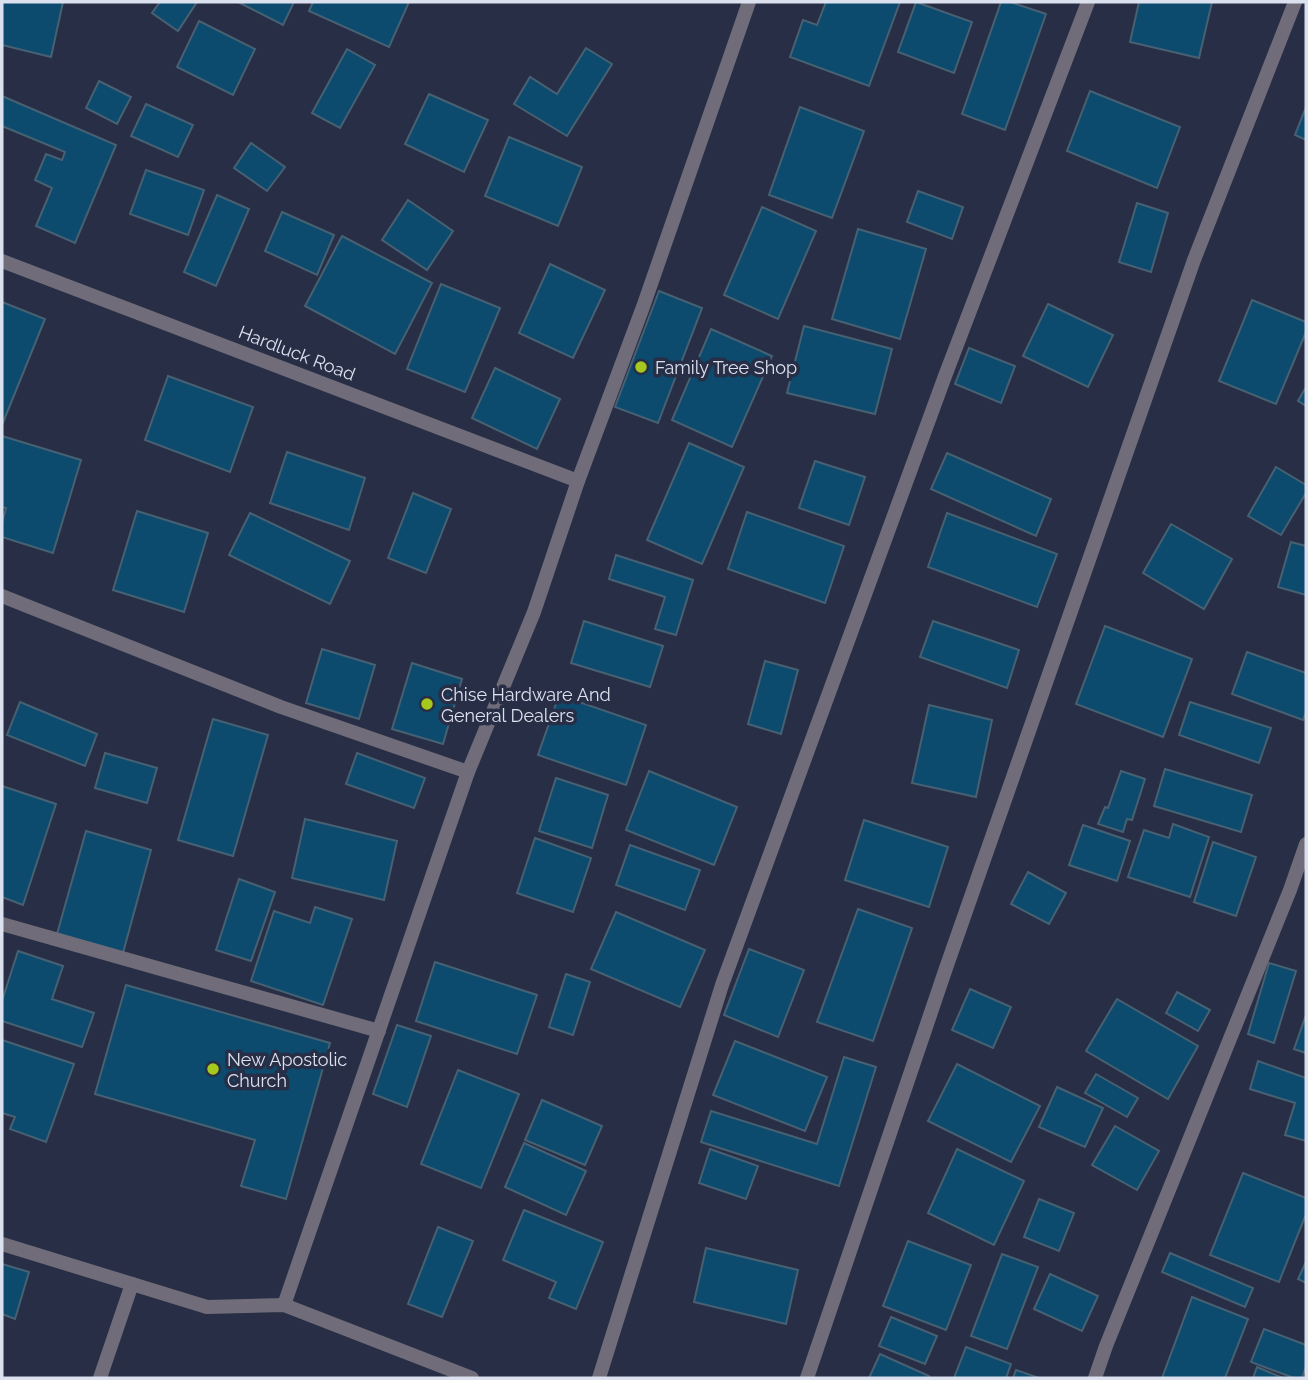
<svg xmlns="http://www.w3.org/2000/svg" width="1308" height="1380" font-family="Raleway,sans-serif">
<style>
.building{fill:#0c4a6e;stroke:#476173;stroke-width:2}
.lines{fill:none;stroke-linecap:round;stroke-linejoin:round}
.street{stroke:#706c79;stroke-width:14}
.poi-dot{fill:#a7c81e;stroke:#272e45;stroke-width:2.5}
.labels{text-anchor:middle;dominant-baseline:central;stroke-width:7;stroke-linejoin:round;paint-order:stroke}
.street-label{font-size:18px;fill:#dce1f0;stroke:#272e45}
.poi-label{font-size:18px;fill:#dce1f0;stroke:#272e45;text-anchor:start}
</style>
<rect width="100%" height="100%" fill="#272e45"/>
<g class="building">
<path d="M2 2H63L51 57 2 45Z"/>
<path d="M160 2H197L178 31 152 13Z"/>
<path d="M238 2H294L283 25Z"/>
<path d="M313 2H409L389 47 309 11Z"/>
<path d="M826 2H900L869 86 790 57 803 20 817 25Z"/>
<path d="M916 2 972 22 954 73 898 52Z"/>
<path d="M1001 2H1010L1046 14 1005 130 962 114Z"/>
<path d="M1139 2H1212L1199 58 1130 42Z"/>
<path d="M199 21 255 49 233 95 177 67Z"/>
<path d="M586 48 612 64 567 136 514 104 530 77 557 94Z"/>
<path d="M347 49 375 65 340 128 312 113Z"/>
<path d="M99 81 131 97 117 124 86 108Z"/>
<path d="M1090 91 1180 127 1157 188 1067 151Z"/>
<path d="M429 94 488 120 464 172 405 144Z"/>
<path d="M2 96 116 145 75 243 36 226 52 188 35 180 46 154 62 160 65 152 2 126Z"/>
<path d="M146 104 193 125 178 157 131 136Z"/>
<path d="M800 107 864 131 832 218 769 195Z"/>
<path d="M1306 107V140L1295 135Z"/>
<path d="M509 137 582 167 558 226 485 196Z"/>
<path d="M251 143 285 167 267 191 234 168Z"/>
<path d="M146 170 204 190 188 235 130 214Z"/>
<path d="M918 191 963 207 952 239 907 222Z"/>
<path d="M217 195 249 209 216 286 184 272Z"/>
<path d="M408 200 453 231 427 270 382 240Z"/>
<path d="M1137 203 1168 213 1151 272 1119 262Z"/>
<path d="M762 207 816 231 778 319 724 295Z"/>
<path d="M282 212 334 235 317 275 265 251Z"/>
<path d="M858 229 926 249 900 339 832 319Z"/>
<path d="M342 236 432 283 395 354 305 306Z"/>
<path d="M550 264 605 290 573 358 519 333Z"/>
<path d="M441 284 500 308 465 392 407 369Z"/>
<path d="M659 291 702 308 658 423 615 407Z"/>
<path d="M1252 300 1306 322V332L1276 404 1219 381Z"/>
<path d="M2 302 45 319 2 425Z"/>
<path d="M1048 304 1113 335 1088 387 1023 356Z"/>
<path d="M804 326 892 349 875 414 787 393Z"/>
<path d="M711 329 772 356 732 447 672 420Z"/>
<path d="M969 348 1015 366 1001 403 955 384Z"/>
<path d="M495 368 560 399 537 449 472 418Z"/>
<path d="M168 376 253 407 230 472 145 440Z"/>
<path d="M1306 387V406L1298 401Z"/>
<path d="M2 436 81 460 53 553 2 537V523L6 508 2 507Z"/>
<path d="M689 443 744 467 702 564 647 540Z"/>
<path d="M287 452 365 478 349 530 270 503Z"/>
<path d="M947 453 1051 499 1036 536 931 489Z"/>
<path d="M815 461 865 477 849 525 799 508Z"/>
<path d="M1276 467 1306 485V493L1281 535 1248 516Z"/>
<path d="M413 493 451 509 426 573 388 558Z"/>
<path d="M137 511 208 533 184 612 113 590Z"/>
<path d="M747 512 844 546 825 603 728 569Z"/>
<path d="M250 513 350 561 330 604 229 555Z"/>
<path d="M947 513 1057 554 1037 607 928 567Z"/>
<path d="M1171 524 1232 559 1204 609 1143 573Z"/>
<path d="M1291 542 1306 546V595L1278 587Z"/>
<path d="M616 555 693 580 676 635 655 629 665 597 609 579Z"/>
<path d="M584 621 663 646 650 687 571 663Z"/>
<path d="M933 621 1019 650 1007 688 920 657Z"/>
<path d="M1105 626 1192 659 1163 737 1076 704Z"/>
<path d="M322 649 375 665 359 719 306 703Z"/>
<path d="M1247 652 1306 673V712L1303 720 1232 694Z"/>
<path d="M765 661 798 670 781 734 748 724Z"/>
<path d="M412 663 462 679 443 744 392 729Z"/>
<path d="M559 695 646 725 626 785 538 755Z"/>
<path d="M20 702 97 734 85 766 7 735Z"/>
<path d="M1190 702 1271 728 1259 763 1179 735Z"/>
<path d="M929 705 992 720 976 797 912 783Z"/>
<path d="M213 719 268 735 233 856 178 840Z"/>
<path d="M105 753 157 768 147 803 95 788Z"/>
<path d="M357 753 425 778 414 808 346 784Z"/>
<path d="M1165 769 1252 795 1241 832 1154 806Z"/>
<path d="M649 771 737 807 714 865 626 830Z"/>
<path d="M1121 771 1145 779 1132 820 1127 819 1123 832 1098 824 1105 807 1108 808Z"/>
<path d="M556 778 608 795 592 848 539 831Z"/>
<path d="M2 786 56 804 23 905 2 897Z"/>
<path d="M305 819 397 841 384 900 292 878Z"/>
<path d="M864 820 948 847 929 907 845 880Z"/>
<path d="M1173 824 1209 837 1190 897 1128 877 1144 830 1169 838Z"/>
<path d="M1083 825 1130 841 1117 881 1069 865Z"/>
<path d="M86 831 151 850 123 953 57 934Z"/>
<path d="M535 838 591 858 573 912 517 893Z"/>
<path d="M1213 842 1256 857 1236 916 1194 902Z"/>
<path d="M630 845 700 870 685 910 616 885Z"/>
<path d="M1028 872 1066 893 1049 924 1011 904Z"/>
<path d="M239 879 275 892 251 961 216 950Z"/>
<path d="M315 907 352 919 323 1005 251 981 274 911 310 923Z"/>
<path d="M858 909 912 928 873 1041 817 1022Z"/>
<path d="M616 912 705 950 680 1007 591 969Z"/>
<path d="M749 949 804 970 778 1037 724 1015Z"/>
<path d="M18 951 63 966 52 999 94 1013 82 1047 2 1021V1001Z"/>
<path d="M435 962 537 995 517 1054 416 1021Z"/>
<path d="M1269 963 1296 971 1274 1043 1248 1034Z"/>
<path d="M566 974 590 982 573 1035 549 1027Z"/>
<path d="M126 985 330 1043 286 1199 241 1186 255 1140 95 1094Z"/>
<path d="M970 989 1011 1007 993 1048 952 1030Z"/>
<path d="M1177 992 1210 1010 1198 1031 1166 1013Z"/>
<path d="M1117 999 1198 1046 1168 1099 1086 1051Z"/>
<path d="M1306 1015V1053L1294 1049Z"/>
<path d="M397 1025 431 1036 407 1107 373 1094Z"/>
<path d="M2 1040 74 1064 46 1142 10 1129 15 1117 2 1113Z"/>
<path d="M735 1041 827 1077 805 1131 713 1095Z"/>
<path d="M844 1057 876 1067 839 1186 701 1142 711 1111 817 1144Z"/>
<path d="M1258 1061 1306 1078V1141L1285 1135 1295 1103 1250 1089Z"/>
<path d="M957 1064 1040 1106 1011 1162 928 1121Z"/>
<path d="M458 1070 519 1094 481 1188 421 1164Z"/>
<path d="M1096 1074 1138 1098 1127 1117 1085 1093Z"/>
<path d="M1057 1087 1103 1108 1085 1147 1039 1127Z"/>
<path d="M542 1100 602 1126 585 1165 525 1140Z"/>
<path d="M1115 1126 1159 1151 1137 1190 1092 1165Z"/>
<path d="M524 1143 586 1171 566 1215 505 1187Z"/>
<path d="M710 1149 758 1166 746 1199 699 1183Z"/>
<path d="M957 1149 1024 1181 994 1245 928 1213Z"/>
<path d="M1243 1173 1306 1198V1214L1279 1282 1210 1255Z"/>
<path d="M1039 1199 1074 1213 1059 1251 1024 1237Z"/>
<path d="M524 1210 603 1242 576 1309 549 1298 556 1282 503 1260Z"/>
<path d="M438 1227 473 1241 442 1317 408 1304Z"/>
<path d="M908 1241 971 1265 946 1330 883 1306Z"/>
<path d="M706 1248 798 1270 786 1324 694 1302Z"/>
<path d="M1170 1253 1253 1288 1245 1307 1162 1272Z"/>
<path d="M1002 1254 1038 1267 1007 1349 971 1336Z"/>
<path d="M1306 1262V1283L1298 1279Z"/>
<path d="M2 1264 29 1272 15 1319 2 1314Z"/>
<path d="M1050 1274 1098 1296 1082 1331 1034 1309Z"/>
<path d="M1192 1297 1248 1319 1225 1378H1162Z"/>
<path d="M891 1317 937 1336 925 1364 879 1346Z"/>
<path d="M1264 1329 1306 1345V1366L1302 1378H1294L1251 1362Z"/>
<path d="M966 1347 1011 1364 1006 1378H954Z"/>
<path d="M880 1354 929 1376 928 1378H869Z"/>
<path d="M1257 1367 1283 1378H1253Z"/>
<path d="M1016 1370 1039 1378H1013Z"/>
</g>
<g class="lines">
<g class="street">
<path d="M2 261 578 481"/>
<path d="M2 596 281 707 468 772"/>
<path d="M2 924 379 1031"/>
<path d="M2 1244 207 1307 284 1305 472 1378"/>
<path d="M284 1305 468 772 534 612 578 481 643 307 749 2"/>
<path d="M100 1378 132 1284"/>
<path d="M599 1378 722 985 945 376 1088 2"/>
<path d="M807 1378 945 971 1194 260 1295 2"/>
<path d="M1095 1378 1106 1346 1290 890 1306 844"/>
</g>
</g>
<g class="poi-dot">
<circle cx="641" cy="367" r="7"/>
<circle cx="427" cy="704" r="7"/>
<circle cx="213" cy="1069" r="7"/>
</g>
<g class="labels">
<g class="street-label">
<text transform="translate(297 353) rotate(21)">Hardluck Road</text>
</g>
<g class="poi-label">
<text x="655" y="367">Family Tree Shop</text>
<text x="441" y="694">Chise Hardware And<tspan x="441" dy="21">General Dealers</tspan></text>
<text x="227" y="1059">New Apostolic<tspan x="227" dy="21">Church</tspan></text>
</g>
</g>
<rect width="1308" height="1380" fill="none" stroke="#dce1f0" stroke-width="7"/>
</svg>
